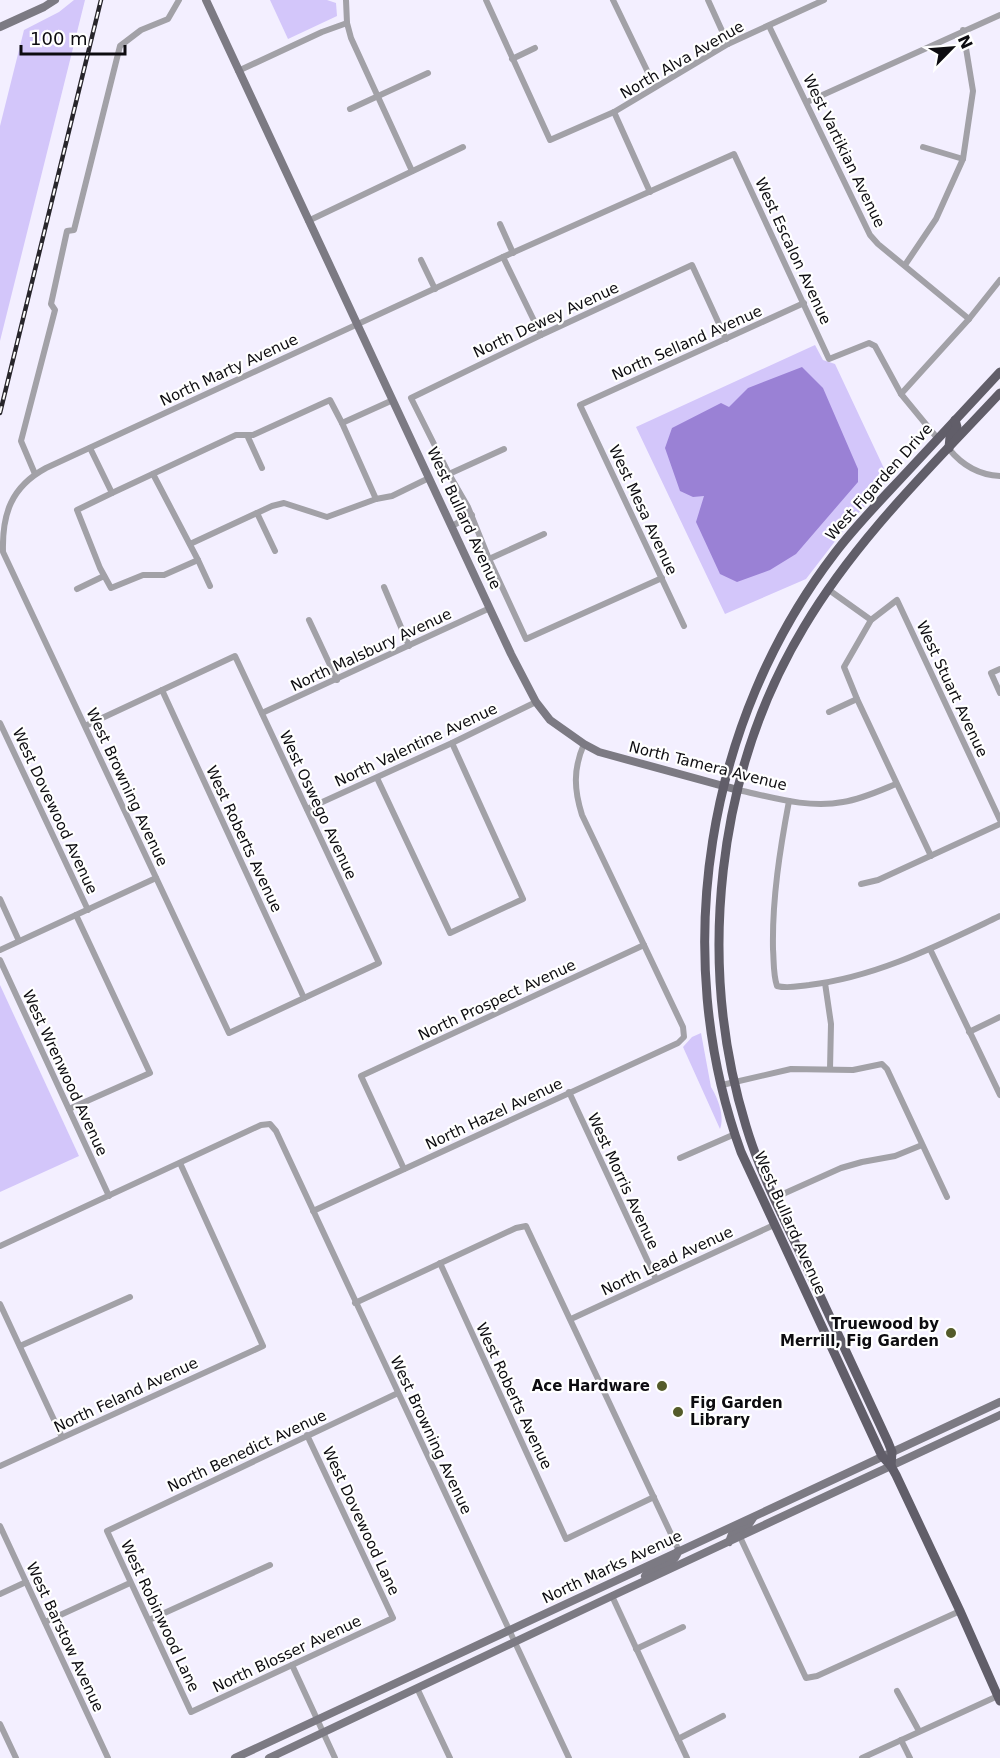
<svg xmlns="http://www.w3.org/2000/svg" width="1000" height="1758" font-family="'DejaVu Sans',sans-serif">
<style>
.green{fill:#d3c6fa}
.water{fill:#9a81d5}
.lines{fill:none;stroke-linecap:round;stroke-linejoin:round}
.street{stroke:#a2a1a7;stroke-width:6}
.secondary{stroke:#7c7a83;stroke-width:8}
.primary{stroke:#615e69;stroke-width:9}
.rail-casing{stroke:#28262c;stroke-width:4.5}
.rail{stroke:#fff;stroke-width:2;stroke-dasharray:7;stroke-linecap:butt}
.poi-dot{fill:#545b2a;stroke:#fff;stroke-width:2}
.labels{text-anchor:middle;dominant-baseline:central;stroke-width:4.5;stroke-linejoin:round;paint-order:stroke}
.street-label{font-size:15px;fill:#0d0c10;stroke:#fff}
.poi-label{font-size:15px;font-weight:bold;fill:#0d0c10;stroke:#fff;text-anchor:end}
</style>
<rect width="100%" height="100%" fill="#f3efff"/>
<g class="green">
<path d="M74 0H85L0 341V126L24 30 59 12Z"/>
<path d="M270 0H327L336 3 337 16 288 39Z"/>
<path d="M815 345 823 360 835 364 889 479 846 527 806 579 725 614 636 427Z"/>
<path d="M0 985 79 1156 0 1192Z"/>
<path d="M701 1033 711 1087C718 1098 725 1117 720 1129L683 1047 692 1037Z"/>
</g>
<path class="water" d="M802 367 823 388 858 469V482L796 554 770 570 737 582 720 574 696 522 704 496 693 497 680 491 665 448 672 428 721 403 729 407 748 388Z"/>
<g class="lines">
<g class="street">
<path d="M346 0 347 23 351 38 412 171"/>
<path d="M486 0 550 140 614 112 728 44 824 0"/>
<path d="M613 0 655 87"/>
<path d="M708 0 728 44"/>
<path d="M769 26 870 235 878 244 969 319"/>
<path d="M512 59 535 48"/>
<path d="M238 71 322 32 347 23"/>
<path d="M807 102 1000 15"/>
<path d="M350 109 428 73"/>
<path d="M614 112 650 192"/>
<path d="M923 147 963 159"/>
<path d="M308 221 463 147"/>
<path d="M500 224 513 253"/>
<path d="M503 257 541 335"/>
<path d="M421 260 435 289"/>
<path d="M905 265 936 219 963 159 973 91 963 30"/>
<path d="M901 394 969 319 1000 280"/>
<path d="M247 435 262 468"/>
<path d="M90 448 112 493 236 435H253L330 400 342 423 393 400"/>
<path d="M949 449C962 465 978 475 1000 476"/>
<path d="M35 474 21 441 55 310 51 304 67 231 74 230 120 46 141 30 168 19 179 0"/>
<path d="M449 474 504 449"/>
<path d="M112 493 77 510 100 568 111 588 143 575H164L198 560 153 474"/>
<path d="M376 499 392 496 429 478"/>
<path d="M257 513 275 551"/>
<path d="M452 526 472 515"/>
<path d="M190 544 272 506 284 503 327 517 376 499 342 423"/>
<path d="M489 559 544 534"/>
<path d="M198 560 210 586"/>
<path d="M662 578 526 639 489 559 468 507 449 474 411 398 541 335 692 265 726 339"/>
<path d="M384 587 409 646"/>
<path d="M77 589 104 576"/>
<path d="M829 590 871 620"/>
<path d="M309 620 337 680"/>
<path d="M684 626 580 405 804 303"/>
<path d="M1000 669 991 673 1000 693"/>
<path d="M162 690 304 998"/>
<path d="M829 712 857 699"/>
<path d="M262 713 490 608"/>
<path d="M0 723 88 910"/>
<path d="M85 726 235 656 379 963 229 1033 3 552C2 514 11 487 46 468L503 257 734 154 829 359 869 343 875 346 901 394 938 439"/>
<path d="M377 778 450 933 523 899 452 743"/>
<path d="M738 790C771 797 809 809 843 802 862 799 879 791 896 784"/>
<path d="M789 801C780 849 772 899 773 949 774 962 773 974 777 986 788 989 798 986 809 985 877 977 939 945 1000 916"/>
<path d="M307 809 452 743 536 702"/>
<path d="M931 856 857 699 844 667 871 620 897 600 1000 820"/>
<path d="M861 884 878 880 1000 824"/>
<path d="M0 899 19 941"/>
<path d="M930 949 1000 1095"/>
<path d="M0 950 156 878"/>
<path d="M0 960 109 1196"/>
<path d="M825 983 831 1024 830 1069"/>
<path d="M969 1032 1000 1017"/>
<path d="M722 1085 791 1069 853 1070 882 1064 887 1069 947 1197"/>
<path d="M569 1092 656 1279"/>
<path d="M69 1109 150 1073 76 915"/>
<path d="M680 1158 735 1134"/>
<path d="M404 1169 361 1076 644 945"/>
<path d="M774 1198 841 1168 862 1162 895 1156 922 1145"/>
<path d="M313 1211 678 1043 684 1037 683 1027 582 815C574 790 573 769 584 744"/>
<path d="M0 1246 261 1125 270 1124 276 1131 569 1758"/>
<path d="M440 1263 566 1539 654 1497"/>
<path d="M355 1303 516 1228 526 1226 679 1551"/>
<path d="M0 1304 62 1437"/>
<path d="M571 1319 774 1225"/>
<path d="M20 1346 130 1297"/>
<path d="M307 1435 393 1618 191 1712 107 1531 398 1393"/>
<path d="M0 1466 263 1346 180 1163"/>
<path d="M0 1526 108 1758"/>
<path d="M740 1537 806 1678 817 1676 960 1611"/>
<path d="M0 1594 26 1582"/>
<path d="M612 1596 687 1758"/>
<path d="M149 1620 270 1565"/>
<path d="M45 1622 130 1583"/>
<path d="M636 1649 683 1627"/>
<path d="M292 1665 335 1758"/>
<path d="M417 1688 450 1758"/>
<path d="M897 1691 919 1731"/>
<path d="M0 1724 16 1758"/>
<path d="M678 1739 723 1716"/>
<path d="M901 1740 910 1758"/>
<path d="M862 1758 1000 1695"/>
</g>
<g class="secondary">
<path d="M206 0 511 654 536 702 550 720 584 744 599 752 738 790"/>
<path d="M0 27 44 7 55 0"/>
<path d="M729 1542 732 1534 747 1527 753 1518"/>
<path d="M645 1576 647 1573C658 1568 676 1564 678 1551"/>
<path d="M235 1758 1000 1402"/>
<path d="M269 1758 612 1596 1000 1415"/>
</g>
<g class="primary">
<path d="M1000 372C969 405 938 439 907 472 882 499 857 524 835 553 706 721 669 954 741 1152L882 1456 891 1466 896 1475 960 1611 1000 1701"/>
<path d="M949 448 950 437 957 427 955 420"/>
<path d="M891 1466 892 1452 888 1442C860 1382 832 1321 804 1261 783 1217 760 1173 746 1126 696 963 716 773 804 627 856 539 931 467 1000 393"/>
</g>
<defs>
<path id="rail" d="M0 413 101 0"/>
</defs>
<use href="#rail" class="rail-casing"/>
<use href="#rail" class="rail"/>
</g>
<g class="poi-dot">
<circle cx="951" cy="1333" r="6"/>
<circle cx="662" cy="1386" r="6"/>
<circle cx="678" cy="1412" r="6"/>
</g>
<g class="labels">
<g class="street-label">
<text transform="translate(682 60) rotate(-30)">North Alva Avenue</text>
<text transform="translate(844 151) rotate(64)">West Vartikian Avenue</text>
<text transform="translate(793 251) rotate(65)">West Escalon Avenue</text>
<text transform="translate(546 320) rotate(-25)">North Dewey Avenue</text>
<text transform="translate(687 343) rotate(-24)">North Selland Avenue</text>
<text transform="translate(229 370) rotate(-25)">North Marty Avenue</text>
<text transform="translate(879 482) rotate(-48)">West Figarden Drive</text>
<text transform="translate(643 510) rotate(65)">West Mesa Avenue</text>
<text transform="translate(464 518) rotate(65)">West Bullard Avenue</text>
<text transform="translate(371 650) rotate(-25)">North Malsbury Avenue</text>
<text transform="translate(952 689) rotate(65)">West Stuart Avenue</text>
<text transform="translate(416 745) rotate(-25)">North Valentine Avenue</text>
<text transform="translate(708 766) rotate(14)">North Tamera Avenue</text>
<text transform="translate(127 787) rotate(65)">West Browning Avenue</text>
<text transform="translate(318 805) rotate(65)">West Oswego Avenue</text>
<text transform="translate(55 811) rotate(65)">West Dovewood Avenue</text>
<text transform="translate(244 839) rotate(65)">West Roberts Avenue</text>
<text transform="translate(497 1000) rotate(-25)">North Prospect Avenue</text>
<text transform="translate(65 1073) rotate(65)">West Wrenwood Avenue</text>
<text transform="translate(494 1114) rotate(-25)">North Hazel Avenue</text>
<text transform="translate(623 1181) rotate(65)">West Morris Avenue</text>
<text transform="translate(790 1223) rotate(66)">West Bullard Avenue</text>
<text transform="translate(667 1261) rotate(-25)">North Lead Avenue</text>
<text transform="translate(126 1395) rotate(-25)">North Feland Avenue</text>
<text transform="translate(514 1396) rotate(65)">West Roberts Avenue</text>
<text transform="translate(431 1435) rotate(65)">West Browning Avenue</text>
<text transform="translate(247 1451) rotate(-25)">North Benedict Avenue</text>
<text transform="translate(361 1521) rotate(65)">West Dovewood Lane</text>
<text transform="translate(612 1567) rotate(-25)">North Marks Avenue</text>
<text transform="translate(160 1616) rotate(65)">West Robinwood Lane</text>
<text transform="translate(65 1637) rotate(65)">West Barstow Avenue</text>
<text transform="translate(287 1654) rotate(-25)">North Blosser Avenue</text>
</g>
<g class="poi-label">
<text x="939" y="1324">Truewood by<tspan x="939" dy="17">Merrill, Fig Garden</tspan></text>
<text x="650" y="1386">Ace Hardware</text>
<text x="690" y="1403" text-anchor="start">Fig Garden<tspan x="690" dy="17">Library</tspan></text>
</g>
</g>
<g transform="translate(952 48) rotate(65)" stroke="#ffffff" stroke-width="4.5" paint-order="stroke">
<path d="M0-4.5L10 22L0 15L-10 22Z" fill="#0d0c10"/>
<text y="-9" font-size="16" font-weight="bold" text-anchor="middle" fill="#0d0c10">N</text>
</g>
<path d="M21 45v9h104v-9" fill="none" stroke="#0d0c10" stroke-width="3"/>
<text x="30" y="45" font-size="18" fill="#0d0c10" stroke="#ffffff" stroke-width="4.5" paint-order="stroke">100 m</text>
</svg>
